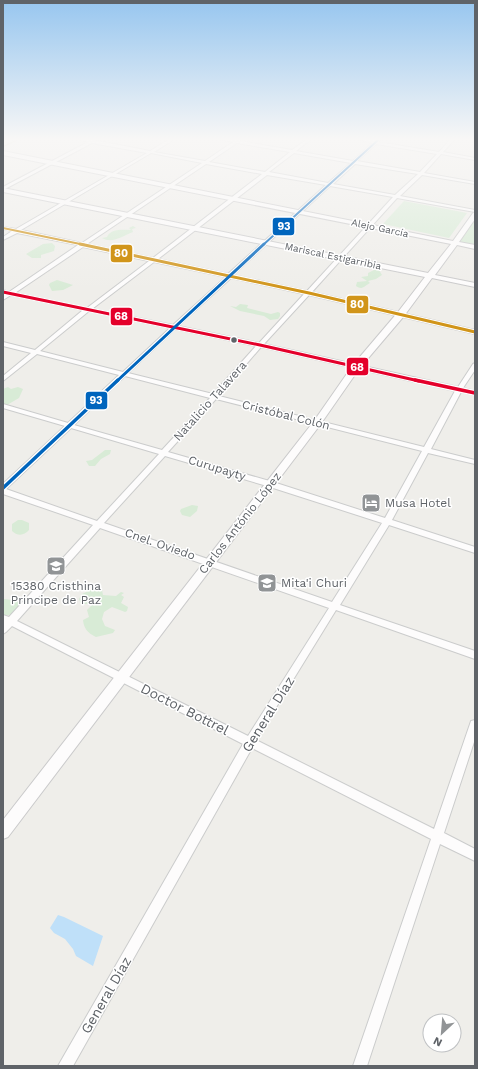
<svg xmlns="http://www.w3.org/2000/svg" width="478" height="1069" font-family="'Work Sans',sans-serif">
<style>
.green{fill:#d8ebd6}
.water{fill:#bfe0f9}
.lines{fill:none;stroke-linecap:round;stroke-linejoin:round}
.street-casing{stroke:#cbcccc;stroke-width:2}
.secondary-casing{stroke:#cacacb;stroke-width:2}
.highway-casing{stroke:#c8b996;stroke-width:2}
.street{fill:#fdfcfc;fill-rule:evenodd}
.secondary{fill:#fdfcfc;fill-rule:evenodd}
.highway{fill:#f0ede3;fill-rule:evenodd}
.bus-1-far1-casing{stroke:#fff;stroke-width:3.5}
.bus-1-casing{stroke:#fff;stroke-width:5}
.bus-2-far1-casing{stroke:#fff;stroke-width:5}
.bus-2-casing{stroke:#fff;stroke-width:6}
.bus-3-far2-casing{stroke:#fff;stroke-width:3.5}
.bus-3-far1-casing{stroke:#fff;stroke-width:5}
.bus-3-casing{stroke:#fff;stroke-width:6}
.bus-1-far1{stroke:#d1951a;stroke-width:2}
.bus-1{stroke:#d1951a;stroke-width:3}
.bus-2-far1{stroke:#e4002b;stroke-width:3}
.bus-2{stroke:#e4002b;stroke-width:3.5}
.bus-3-far2{stroke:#0065bd;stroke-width:2}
.bus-3-far1{stroke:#0065bd;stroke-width:3}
.bus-3{stroke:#0065bd;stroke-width:3.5}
.bus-dot{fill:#5f6368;stroke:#fff;stroke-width:1.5}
.labels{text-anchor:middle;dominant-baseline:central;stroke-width:3;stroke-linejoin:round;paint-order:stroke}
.far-street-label{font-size:10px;fill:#5f6368;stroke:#fff}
.street-label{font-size:12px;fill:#5f6368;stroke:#fff}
.poi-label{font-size:12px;fill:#5f6368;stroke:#fff;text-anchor:start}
.near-street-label{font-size:14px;fill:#5f6368;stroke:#fff}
.line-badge{stroke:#fff;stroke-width:1.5}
.badge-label{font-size:11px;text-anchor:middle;font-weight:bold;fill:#fff}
</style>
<rect width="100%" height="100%" fill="#efeeea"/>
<g class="green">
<path d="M404 201 467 213 449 238 383 224Z"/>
<path d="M475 217V246L458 243Z"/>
<path d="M133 226 136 228 132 229 133 232C122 236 113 244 102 238L107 237C111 228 123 230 131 230L129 228Z"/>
<path d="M52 243 55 246 54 251 41 255V258H32L26 254 43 244Z"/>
<path d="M374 270H379L382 275 376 279 368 281 370 283C365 285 363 291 356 286L357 282 367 281 361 277 368 276V273Z"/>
<path d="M57 280 73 285 63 290 52 291 49 285 50 283Z"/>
<path d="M240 304 248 305 247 308 271 314 278 312 280 313V316L278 319 270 320 264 316 240 311 230 306 236 307Z"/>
<path d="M8 387 11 389 18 387 23 389 19 398 7 405 3 403V389Z"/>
<path d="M105 450H111L110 454 101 459 95 466H89L86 461 92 460Z"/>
<path d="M192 505 198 506 197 511 190 517 182 515 180 511 181 509Z"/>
<path d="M18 520H22L29 523V530C24 536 17 536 12 531V524Z"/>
<path d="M93 589 102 590 103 595 116 596 121 592 124 593 121 595 124 597 121 603 128 607 127 611 125 612 112 607 104 612 102 619 105 626 115 630 113 633 96 637C88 633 84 629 83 620L89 617 87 610 92 605 88 604H81L79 599 82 594Z"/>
<path d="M4 599 21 601 24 605C17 610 12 617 3 615Z"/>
</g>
<path class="water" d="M58 915 64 917 103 936 93 966 76 956 73 949 65 939 54 933 50 928Z"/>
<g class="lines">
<defs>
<path id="street" d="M81 140H94L150 151 168 140H173L154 152 205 161 233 142 223 140H241L240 141 292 150 306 140H310L296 151 353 161 373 143 360 140H380L378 142 439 152 450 140H454L443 152 475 158V160L441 154 424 173 475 182V184L422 175 400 196 475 210V212L397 198 312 292 475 330V334L309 295 264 344 458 387 473 364 475 363V370L463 388 475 391V395L461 392 431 449 475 460V464L428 453 392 520 475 547V553L389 525 340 605 475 651V659L336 610 256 740 434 829 470 724 471 721 475 720V739L444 833 475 849V861L440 844 367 1066H353L431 839 252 748 73 1066H58L243 744 12 626 6 632 3 634V624L4 623 3 622V615L9 617 93 525 3 494V484L65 426 3 408V404L68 423 119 375 37 354 3 381V376L31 353 3 346V342L35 350 83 310 11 295 3 300V296L5 294H3V290L9 292 78 245 17 233 3 240V237L12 231 3 229V227L16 229 147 153 92 143 3 190V187L88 142ZM237 143 290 152 265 172 209 162ZM376 144 437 154 420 172 357 161ZM151 153 202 163 82 243 21 230ZM294 153 351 163 328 183 269 172ZM206 164 262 174 153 258 87 244ZM355 164 418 174 395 195 333 184ZM267 175 326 185 228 274 158 259ZM330 186 393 197 307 291 233 275ZM83 247 149 261 87 308 15 293ZM154 262 226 277 173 325 92 309ZM231 278 304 294 259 343 178 326ZM89 311 170 328 123 372 40 351ZM175 329 256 346 213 394 128 373ZM261 347 455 391 424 447 219 396ZM125 376 210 398 162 450 74 425ZM216 399 422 451 385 518 273 482 168 452ZM71 428 159 454 97 521 6 489ZM165 456 267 486 382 523 332 602 104 523ZM100 528 329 608 248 736 17 621Z"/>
<path id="secondary" d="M3 151 453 241 473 213 475 212V219L459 242 475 245V249L457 245 435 275 475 283V287L432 278 404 316 359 369 320 425 8 837 3 839V820L314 421 353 365 398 312 425 277 3 192V188L428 273 451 244 3 155Z"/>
<path id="highway" d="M6 140H16L3 146V141Z"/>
</defs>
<use href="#street" class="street-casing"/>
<use href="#secondary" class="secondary-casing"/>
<use href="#highway" class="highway-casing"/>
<use href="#street" class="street"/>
<use href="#secondary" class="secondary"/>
<use href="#highway" class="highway"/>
<defs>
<path id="bus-1-far1" d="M3 228 85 245"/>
<path id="bus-1" d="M80 244 309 293 475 332"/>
<path id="bus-2-far1" d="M3 292 260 345 419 381"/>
<path id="bus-2" d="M415 380 475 393"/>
<path id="bus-3-far2" d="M263 245 378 140"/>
<path id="bus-3-far1" d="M117 381 264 244"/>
<path id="bus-3" d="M3 488 118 380"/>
</defs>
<use href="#bus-1-far1" class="bus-1-far1-casing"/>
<use href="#bus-1" class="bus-1-casing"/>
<use href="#bus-2-far1" class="bus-2-far1-casing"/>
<use href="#bus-2" class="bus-2-casing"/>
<use href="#bus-3-far2" class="bus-3-far2-casing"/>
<use href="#bus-3-far1" class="bus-3-far1-casing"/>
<use href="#bus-3" class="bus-3-casing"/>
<use href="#bus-1-far1" class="bus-1-far1"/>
<use href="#bus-1" class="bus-1"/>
<use href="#bus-2-far1" class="bus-2-far1"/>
<use href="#bus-2" class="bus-2"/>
<use href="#bus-3-far2" class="bus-3-far2"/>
<use href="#bus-3-far1" class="bus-3-far1"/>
<use href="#bus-3" class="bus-3"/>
</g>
<linearGradient id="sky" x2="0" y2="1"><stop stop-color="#97c6ef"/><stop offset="0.48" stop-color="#f8f7f6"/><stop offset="1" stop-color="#f8f7f6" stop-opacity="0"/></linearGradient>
<rect width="478" height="290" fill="url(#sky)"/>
<defs>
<symbol id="hotel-square" viewBox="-11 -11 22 22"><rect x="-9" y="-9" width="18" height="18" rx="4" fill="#919496" stroke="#fff"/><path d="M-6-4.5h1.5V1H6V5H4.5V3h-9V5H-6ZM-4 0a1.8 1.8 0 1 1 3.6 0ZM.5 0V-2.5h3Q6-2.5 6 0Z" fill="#fff"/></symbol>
<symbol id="school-square" viewBox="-11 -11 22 22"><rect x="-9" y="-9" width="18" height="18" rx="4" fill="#919496" stroke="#fff"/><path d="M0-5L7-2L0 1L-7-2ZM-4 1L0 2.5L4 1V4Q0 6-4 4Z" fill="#fff"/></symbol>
</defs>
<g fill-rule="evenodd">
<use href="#hotel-square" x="360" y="492" width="22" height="22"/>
<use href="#school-square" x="45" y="555" width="22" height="22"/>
<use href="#school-square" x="256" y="572" width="22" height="22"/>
</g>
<circle class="bus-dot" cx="234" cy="340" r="3.5"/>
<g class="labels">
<g class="far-street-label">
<text transform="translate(380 228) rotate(12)">Alejo García</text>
<text transform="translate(333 256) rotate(12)">Mariscal Estigarribia</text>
</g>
<g class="street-label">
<text transform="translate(210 401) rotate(-48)">Natalicio Talavera</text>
<text transform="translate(286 415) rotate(14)">Cristóbal Colón</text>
<text transform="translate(217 468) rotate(17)">Curupayty</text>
<text transform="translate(240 523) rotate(-52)">Carlos António López</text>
<text transform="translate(160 544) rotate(19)">Cnel. Oviedo</text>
</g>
<g class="poi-label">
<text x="385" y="503">Musa Hotel</text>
<text x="281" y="583">Mita'i Churi</text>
<text x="56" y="586" text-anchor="middle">15380 Cristhina<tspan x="56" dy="14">Principe de Paz</tspan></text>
</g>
<g class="near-street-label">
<text transform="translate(185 709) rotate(27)">Doctor Bottrel</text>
<text transform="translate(268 714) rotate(-58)">General Díaz</text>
<text transform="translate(106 995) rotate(-60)">General Díaz</text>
</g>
</g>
<g class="line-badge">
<rect x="272" y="217" width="23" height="19" rx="4" fill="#0065bd"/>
<rect x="110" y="244" width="23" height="19" rx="4" fill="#d1951a"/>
<rect x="346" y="295" width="23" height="19" rx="4" fill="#d1951a"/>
<rect x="110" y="307" width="23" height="19" rx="4" fill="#e4002b"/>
<rect x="346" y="357" width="23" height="19" rx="4" fill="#e4002b"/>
<rect x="85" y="391" width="23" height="19" rx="4" fill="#0065bd"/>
</g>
<g class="badge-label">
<text x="284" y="230">93</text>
<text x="121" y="257">80</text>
<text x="357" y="308">80</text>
<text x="121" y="320">68</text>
<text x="357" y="371">68</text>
<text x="96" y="404">93</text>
</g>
<rect width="478" height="1069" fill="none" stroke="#5f6368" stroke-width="8"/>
<g transform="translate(442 1033) rotate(206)"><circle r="19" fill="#ffffff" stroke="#bfc1c3"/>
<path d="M0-3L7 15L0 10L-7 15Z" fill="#919496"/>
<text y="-6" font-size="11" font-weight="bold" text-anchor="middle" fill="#5f6368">N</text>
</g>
</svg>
